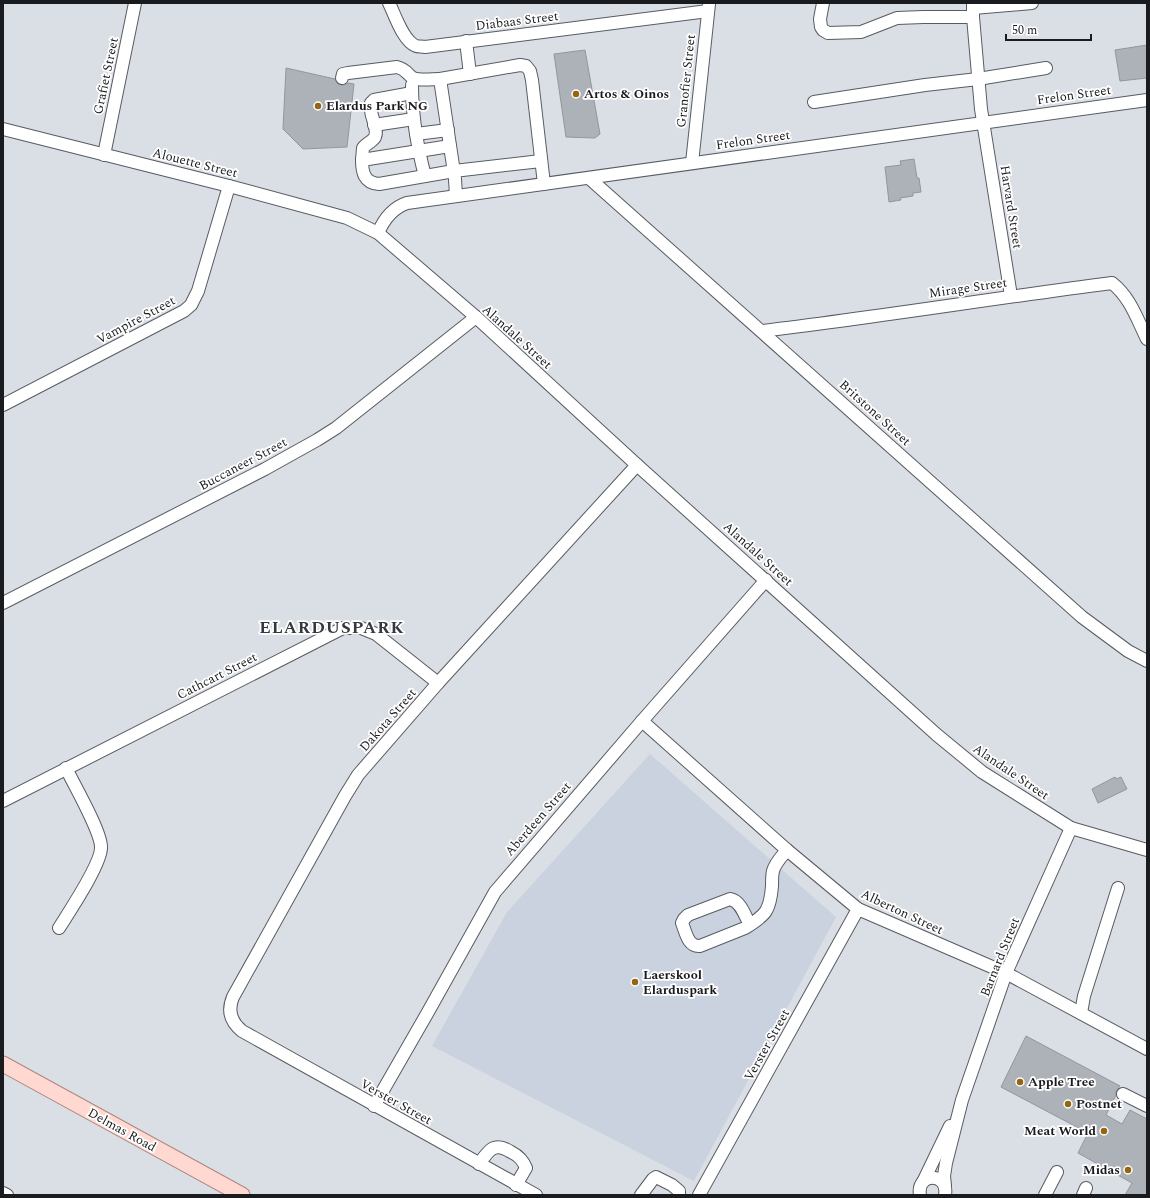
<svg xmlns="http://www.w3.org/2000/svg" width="1150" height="1198" font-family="Spectral,serif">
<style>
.built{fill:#cad2e0}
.building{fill:#adb1b8;stroke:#93969d}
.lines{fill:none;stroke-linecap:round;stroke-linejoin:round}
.minor-casing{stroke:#585b61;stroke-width:14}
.major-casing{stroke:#af867e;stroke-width:17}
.minor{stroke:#fff;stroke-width:12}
.major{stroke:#ffd9d1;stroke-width:15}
.poi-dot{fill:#946513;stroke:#fff;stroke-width:1.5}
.labels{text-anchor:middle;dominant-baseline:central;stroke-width:3.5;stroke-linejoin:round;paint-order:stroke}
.street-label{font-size:13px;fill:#1a1b1e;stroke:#fff}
.poi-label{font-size:13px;font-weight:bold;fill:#1a1b1e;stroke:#fff;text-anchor:start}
.district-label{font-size:17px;font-weight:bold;letter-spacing:1px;fill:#35393e;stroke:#fff}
</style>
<rect width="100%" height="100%" fill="#dadfe5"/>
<path class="built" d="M650 754 836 917 694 1181 432 1046 507 912Z"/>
<g class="building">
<path d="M1147 45V78L1120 81 1115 50Z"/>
<path d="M585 50 600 134 595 138 566 137 554 54Z"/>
<path d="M286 68 335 79 337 83 341 85H344L348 83 354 84 347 147 303 149 283 129Z"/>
<path d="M914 159 917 178H919L921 192 913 193V196L900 198 901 200 889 202 885 167 901 165 900 161Z"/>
<path d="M1115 777 1116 779 1121 777 1127 789 1098 803 1092 789Z"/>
<path d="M1026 1036 1120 1086 1116 1091V1095L1106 1115 1122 1124 1130 1110 1147 1119V1195H1125L1132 1183 1078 1153 1088 1133 1001 1087Z"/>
</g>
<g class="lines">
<defs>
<g id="minor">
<path d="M389 3C395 15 403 41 416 46 418 47 422 46 425 47L708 11"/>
<path d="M823 3 820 19 821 27 823 30 828 33 861 32 897 18 923 17H973"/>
<path d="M973 3V17L981 109 1011 296"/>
<path d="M973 8 1032 3"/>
<path d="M466 41 470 74"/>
<path d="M342 78 343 74 348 73 397 67C406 69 407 74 413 78 420 81 432 79 440 79"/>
<path d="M412 85C412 116 417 146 425 176"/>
<path d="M814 102 925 85 978 79 1046 68"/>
<path d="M374 125 414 119"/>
<path d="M3 129 229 186 347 218 378 233 476 317 637 465 937 735 982 772 1071 828 1147 850"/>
<path d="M416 134 448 130"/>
<path d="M450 146 362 160C362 172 364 183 379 184L454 171 541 161"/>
<path d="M104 155 135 3"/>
<path d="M362 160 363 148C366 144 373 141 375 137 379 127 368 114 371 103L374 100 412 93"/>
<path d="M692 163 709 4"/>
<path d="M589 178 1082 617 1128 651 1147 661"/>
<path d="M456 196 455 179 440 79 520 65 526 66 530 71 532 80 544 184"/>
<path d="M378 233C384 219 392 208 407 203L1147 100"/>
<path d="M762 331C879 317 995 298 1112 283 1130 297 1137 319 1147 339"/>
<path d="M3 405 184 311 191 305 198 291 229 186"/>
<path d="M3 603 265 469 317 440 336 428 476 317"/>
<path d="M642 721 787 850 858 909 1006 973 1147 1049"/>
<path d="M3 801 343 628H361L376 634 438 683"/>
<path d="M750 925C745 916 741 901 730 899L688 915 684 919 682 923C686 933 688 947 700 946L745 928C766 915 770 911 772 886 772 881 772 875 773 871 775 863 782 856 787 850"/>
<path d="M59 928C69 912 102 863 101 847 101 831 74 785 66 768"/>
<path d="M1081 1013 1084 996 1118 888"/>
<path d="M1123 1094 1147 1106"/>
<path d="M374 1106 428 1012 495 892 642 721 766 580"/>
<path d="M479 1164C489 1150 494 1141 511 1152 519 1156 523 1160 526 1168L516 1185"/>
<path d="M923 1182 950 1126"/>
<path d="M945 1186 944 1176 946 1163 962 1100 1006 973 1071 828"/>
<path d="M3 1193 7 1195"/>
<path d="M536 1195 242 1031C231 1022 227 1011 233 997L345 796 358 775 438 683 637 465"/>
<path d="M641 1195 653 1179 656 1177 672 1185 679 1191V1195"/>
<path d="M699 1195 858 909"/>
<path d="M920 1195C916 1172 949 1172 945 1195"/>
<path d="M1045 1195 1057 1172"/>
<path d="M1083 1195 1086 1188"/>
</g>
<path id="major" d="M3 1064 242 1195"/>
</defs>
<use href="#minor" class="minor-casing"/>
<use href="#major" class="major-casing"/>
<use href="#minor" class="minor"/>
<use href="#major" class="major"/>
</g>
<g class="poi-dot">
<circle cx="576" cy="94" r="4"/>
<circle cx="318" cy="106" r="4"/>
<circle cx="635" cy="982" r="4"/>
<circle cx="1020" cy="1082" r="4"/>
<circle cx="1068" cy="1104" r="4"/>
<circle cx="1104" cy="1131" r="4"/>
<circle cx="1128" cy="1170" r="4"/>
</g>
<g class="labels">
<g class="street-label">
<text transform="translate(517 21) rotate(-7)">Diabaas Street</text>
<text transform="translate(106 76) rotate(-78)">Grafiet Street</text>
<text transform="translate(686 81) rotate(-84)">Granofier Street</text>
<text transform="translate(1074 95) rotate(-8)">Frelon Street</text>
<text transform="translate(753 140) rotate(-8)">Frelon Street</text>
<text transform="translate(195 163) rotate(14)">Alouette Street</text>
<text transform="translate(1011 207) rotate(81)">Harvard Street</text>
<text transform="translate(968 288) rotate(-8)">Mirage Street</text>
<text transform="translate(136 320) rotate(-28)">Vampire Street</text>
<text transform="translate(517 337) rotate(42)">Alandale Street</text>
<text transform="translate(875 413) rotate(42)">Britstone Street</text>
<text transform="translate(243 464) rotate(-28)">Buccaneer Street</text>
<text transform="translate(758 554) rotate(42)">Alandale Street</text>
<text transform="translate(217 676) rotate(-27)">Cathcart Street</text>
<text transform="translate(388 720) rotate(-49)">Dakota Street</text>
<text transform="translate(1011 772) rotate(34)">Alandale Street</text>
<text transform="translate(538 819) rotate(-49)">Aberdeen Street</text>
<text transform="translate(902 912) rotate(25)">Alberton Street</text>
<text transform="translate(1000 957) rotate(-68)">Barnard Street</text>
<text transform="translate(767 1045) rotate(-61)">Verster Street</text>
<text transform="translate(396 1102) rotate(29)">Verster Street</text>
<text transform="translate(122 1130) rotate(29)">Delmas Road</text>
</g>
<g class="poi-label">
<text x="584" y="94">Artos &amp; Oinos</text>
<text x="326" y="106">Elardus Park NG</text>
<text x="643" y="975">Laerskool<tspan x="643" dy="15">Elarduspark</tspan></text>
<text x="1028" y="1082">Apple Tree</text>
<text x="1076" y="1104">Postnet</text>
<text x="1096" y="1131" text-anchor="end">Meat World</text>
<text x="1120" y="1170" text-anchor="end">Midas</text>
</g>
<g class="district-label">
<text x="332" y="628">ELARDUSPARK</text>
</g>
</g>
<rect width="1150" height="1198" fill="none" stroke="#1a1b1e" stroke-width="8"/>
<path d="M1006 34v6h85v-6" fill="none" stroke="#1a1b1e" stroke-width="2"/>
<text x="1012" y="34" font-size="12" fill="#1a1b1e" stroke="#ffffff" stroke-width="3" paint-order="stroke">50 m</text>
</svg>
